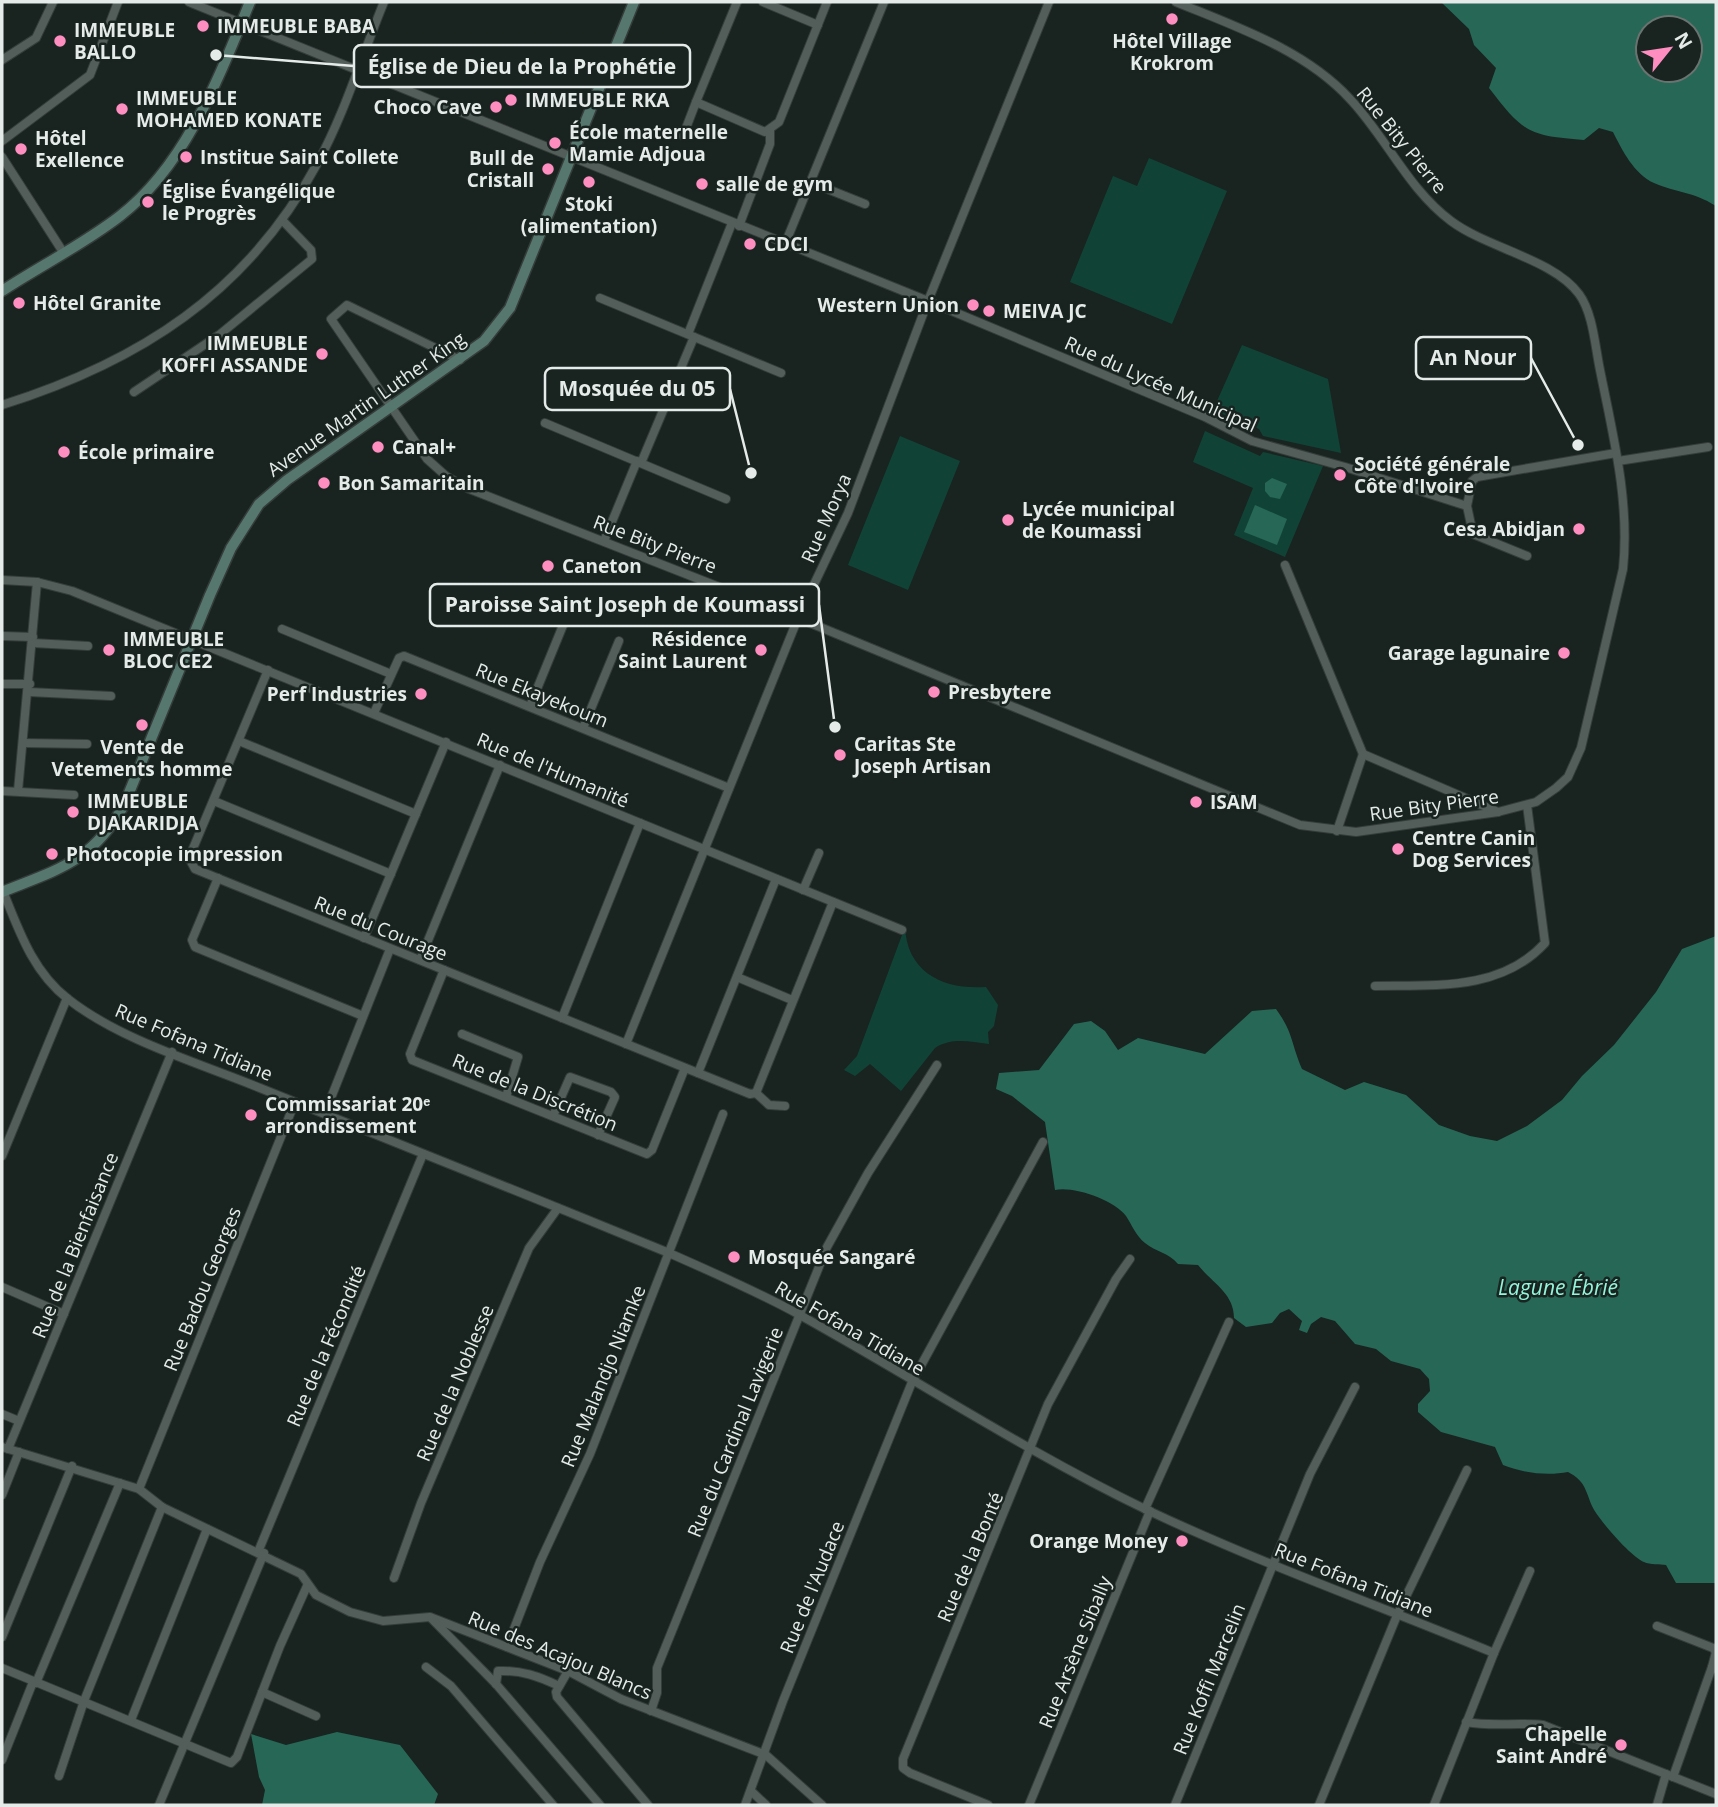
<svg xmlns="http://www.w3.org/2000/svg" width="1718" height="1807" font-family="'Open Sans',sans-serif">
<style>
.green{fill:#104336}
.water{fill:#266756;fill-rule:evenodd}
.lines{fill:none;stroke-linecap:round;stroke-linejoin:round}
.street-casing{stroke:#353d3b;stroke-width:10}
.secondary-casing{stroke:#353d3b;stroke-width:13}
.street{stroke:#535e5a;stroke-width:8}
.secondary{stroke:#56776e;stroke-width:10}
.poi-dot{fill:#fd8ebf;stroke:#192320;stroke-width:2.5}
.labels{text-anchor:middle;dominant-baseline:central;stroke-width:5;stroke-linejoin:round;paint-order:stroke}
.poi-label{font-size:19px;font-weight:bold;fill:#e4ebe9;stroke:#192320;text-anchor:start}
.street-label{font-size:19px;fill:#e4ebe9;stroke:#192320}
.water-label{font-size:21px;font-style:italic;fill:#93f5d9;stroke:#192320}
.leader{fill:none;stroke:#e4ebe9;stroke-width:2.5}
.callout-dot{fill:#e4ebe9;stroke:#192320;stroke-width:2.5}
.callout{fill:#192320;stroke:#e4ebe9;stroke-width:2.5}
.callout-label{font-size:21px;text-anchor:middle;font-weight:bold;fill:#e4ebe9}
</style>
<rect width="100%" height="100%" fill="#192320"/>
<g class="green">
<path d="M1149 158 1227 191 1172 324 1070 282 1113 176 1137 186Z"/>
<path d="M1242 345 1328 379 1341 453 1263 436 1259 429 1213 410Z"/>
<path d="M1205 431 1260 456 1263 452 1323 466 1285 557 1234 535 1253 488 1193 462Z"/>
<path d="M900 436 960 461 908 590 848 565Z"/>
<path d="M905 927C907 973 944 990 986 987L998 1005 994 1026 988 1032 989 1044C970 1042 952 1037 935 1048L901 1091 870 1064 855 1076 844 1070 857 1056Z"/>
</g>
<g class="water">
<path d="M1441 2H1716V206C1692 191 1677 193 1654 183 1634 174 1622 150 1613 132L1599 128 1584 140C1528 136 1523 132 1489 88L1496 68 1474 45 1469 29ZM1648 28H1690V70H1648Z"/>
<path d="M1272 478 1287 484 1280 499 1270 497 1265 491V483Z"/>
<path d="M1255 505 1287 519 1277 545 1244 532Z"/>
<path d="M1716 936V1583H1676L1666 1565C1660 1564 1650 1565 1644 1562 1631 1557 1598 1519 1592 1506 1585 1489 1585 1481 1568 1472 1547 1476 1523 1473 1503 1465L1495 1447 1441 1432 1418 1412V1404L1430 1391 1429 1379 1420 1369 1391 1361 1376 1349 1355 1344 1335 1321 1321 1317 1311 1324 1307 1333 1299 1330 1302 1321 1289 1309 1280 1313 1272 1323 1246 1327 1234 1318C1234 1293 1212 1283 1198 1265L1178 1264C1168 1252 1156 1252 1145 1243 1136 1236 1132 1225 1126 1216 1114 1200 1074 1186 1055 1190L1045 1122 1012 1096 996 1089 999 1073 1039 1070 1074 1024 1091 1021 1105 1031 1118 1050 1138 1038 1205 1054 1252 1011 1276 1009C1293 1032 1291 1043 1302 1069L1345 1090 1364 1082 1406 1095 1439 1125 1470 1136 1497 1141 1527 1126 1562 1100 1582 1076 1614 1045 1656 992 1682 949Z"/>
<path d="M337 1732 400 1745 438 1794 434 1805H262L265 1790 259 1777 251 1734 286 1745Z"/>
</g>
<g class="lines">
<defs>
<g id="street">
<path d="M189 2 928 301 1205 417 1252 441 1345 467 1467 506 1472 481 1477 477 1616 453"/>
<path d="M737 2 696 102 765 132 779 122 827 2"/>
<path d="M763 2 818 25"/>
<path d="M2 60 36 38 53 2"/>
<path d="M683 136 696 102"/>
<path d="M2 141 90 75 118 2"/>
<path d="M2 157 63 252"/>
<path d="M810 182 865 204"/>
<path d="M739 226 770 144V130"/>
<path d="M785 244 884 2"/>
<path d="M600 298 781 373"/>
<path d="M688 334 732 223"/>
<path d="M460 360 347 305 331 319 427 459 446 476 467 488 798 618 1300 825 1356 832 1498 812 1536 802 1556 788 1568 777 1581 748 1623 569C1630 502 1613 435 1600 370 1595 346 1593 313 1579 294 1553 259 1487 248 1451 221 1408 189 1386 137 1350 99 1305 50 1237 27 1176 2"/>
<path d="M134 392 219 335 312 259 311 250 283 221"/>
<path d="M2 405C139 362 247 293 317 164 345 113 362 55 384 2"/>
<path d="M545 423 726 499"/>
<path d="M1618 461 1708 447"/>
<path d="M641 463 694 337"/>
<path d="M1467 506 1473 534 1527 556"/>
<path d="M604 541 637 461"/>
<path d="M1285 565 1363 754"/>
<path d="M2 580 37 582 72 591 902 930"/>
<path d="M282 629 391 674"/>
<path d="M2 636 33 637"/>
<path d="M33 643 88 646"/>
<path d="M268 670 189 858 195 869 698 1073 750 1094 756 1093"/>
<path d="M2 684H30"/>
<path d="M29 692 111 696"/>
<path d="M530 706 566 618"/>
<path d="M374 713 399 658 404 656 729 788"/>
<path d="M583 728 619 641"/>
<path d="M239 741 416 814"/>
<path d="M23 743 87 744"/>
<path d="M2 791 74 795"/>
<path d="M18 791 37 582"/>
<path d="M214 801 391 874"/>
<path d="M1337 831 1363 754 1498 812"/>
<path d="M218 878 192 940 195 947 363 1016"/>
<path d="M803 890 819 853"/>
<path d="M3 891C19 931 33 972 68 999 120 1040 199 1063 260 1088 396 1143 533 1197 669 1253 712 1272 756 1291 798 1314 914 1378 1025 1451 1145 1509 1259 1563 1378 1605 1494 1653"/>
<path d="M364 938 446 742"/>
<path d="M420 960 500 765"/>
<path d="M444 970 410 1054 412 1060 647 1154 652 1150 685 1068"/>
<path d="M737 977 792 1000"/>
<path d="M1375 986C1435 985 1501 991 1545 943L1527 805"/>
<path d="M562 1018 640 823"/>
<path d="M462 1034 518 1057 506 1097"/>
<path d="M626 1044 798 618 848 513 928 301 1049 2"/>
<path d="M698 1073 776 879"/>
<path d="M785 1106 769 1105 756 1093 833 902"/>
<path d="M325 1113 390 949"/>
<path d="M553 1116 570 1077 611 1092 615 1097 598 1135"/>
<path d="M2 1156 67 998"/>
<path d="M2 1287 64 1314"/>
<path d="M2 1414 19 1421"/>
<path d="M2 1447 139 1489 162 1507 301 1574 316 1595 350 1612 383 1621 430 1617 568 1671 621 1699 766 1755 822 1805"/>
<path d="M8 1449 172 1052"/>
<path d="M139 1489 295 1102"/>
<path d="M2 1495 19 1452"/>
<path d="M1145 1509 1229 1322"/>
<path d="M258 1552 423 1154"/>
<path d="M394 1578 421 1503 529 1248 558 1208"/>
<path d="M432 1619 496 1684 600 1805"/>
<path d="M1657 1626 1713 1648 1716 1652 1712 1667"/>
<path d="M2 1637 72 1466"/>
<path d="M507 1647 540 1562 590 1454 723 1114"/>
<path d="M426 1667 451 1686 553 1805"/>
<path d="M2 1668 231 1763 237 1757 280 1646 307 1586"/>
<path d="M568 1671 556 1692 557 1697 648 1805"/>
<path d="M36 1683 120 1483"/>
<path d="M496 1684 498 1671C521 1670 538 1676 559 1686"/>
<path d="M262 1692 316 1716"/>
<path d="M651 1711 657 1693V1668L827 1247 868 1173 937 1065"/>
<path d="M131 1720 207 1529"/>
<path d="M1466 1722C1493 1727 1517 1722 1543 1725L1716 1794"/>
<path d="M2 1760 33 1682"/>
<path d="M59 1776 84 1701 162 1507"/>
<path d="M1673 1777 1712 1667 1716 1669"/>
<path d="M751 1791 766 1805"/>
<path d="M159 1805 264 1553"/>
<path d="M745 1805 783 1701 912 1382 1043 1142"/>
<path d="M988 1805 910 1773 903 1768V1759L1048 1404 1116 1279 1130 1259"/>
<path d="M1029 1805 1150 1511"/>
<path d="M1175 1805 1310 1474 1355 1387"/>
<path d="M1319 1805 1398 1613 1467 1470"/>
<path d="M1434 1805 1494 1653 1530 1571"/>
<path d="M1657 1805 1666 1774"/>
</g>
<g id="secondary">
<path d="M2 291C40 266 84 244 120 216 186 165 219 77 250 2"/>
<path d="M2 892C59 869 92 862 124 805L210 595 231 548 259 504 287 480 484 341 510 308 634 2"/>
</g>
</defs>
<use href="#street" class="street-casing"/>
<use href="#secondary" class="secondary-casing"/>
<use href="#street" class="street"/>
<use href="#secondary" class="secondary"/>
</g>
<g class="poi-dot">
<circle cx="1172" cy="19" r="7"/>
<circle cx="203" cy="26" r="7"/>
<circle cx="60" cy="41" r="7"/>
<circle cx="511" cy="100" r="7"/>
<circle cx="496" cy="107" r="7"/>
<circle cx="122" cy="109" r="7"/>
<circle cx="555" cy="143" r="7"/>
<circle cx="21" cy="149" r="7"/>
<circle cx="186" cy="157" r="7"/>
<circle cx="548" cy="169" r="7"/>
<circle cx="589" cy="182" r="7"/>
<circle cx="702" cy="184" r="7"/>
<circle cx="148" cy="202" r="7"/>
<circle cx="750" cy="244" r="7"/>
<circle cx="19" cy="303" r="7"/>
<circle cx="973" cy="305" r="7"/>
<circle cx="989" cy="311" r="7"/>
<circle cx="322" cy="354" r="7"/>
<circle cx="378" cy="447" r="7"/>
<circle cx="64" cy="452" r="7"/>
<circle cx="1340" cy="475" r="7"/>
<circle cx="324" cy="483" r="7"/>
<circle cx="1008" cy="520" r="7"/>
<circle cx="1579" cy="529" r="7"/>
<circle cx="548" cy="566" r="7"/>
<circle cx="109" cy="650" r="7"/>
<circle cx="761" cy="650" r="7"/>
<circle cx="1564" cy="653" r="7"/>
<circle cx="934" cy="692" r="7"/>
<circle cx="421" cy="694" r="7"/>
<circle cx="142" cy="725" r="7"/>
<circle cx="840" cy="755" r="7"/>
<circle cx="1196" cy="802" r="7"/>
<circle cx="73" cy="812" r="7"/>
<circle cx="1398" cy="849" r="7"/>
<circle cx="52" cy="854" r="7"/>
<circle cx="251" cy="1115" r="7"/>
<circle cx="734" cy="1257" r="7"/>
<circle cx="1182" cy="1541" r="7"/>
<circle cx="1621" cy="1745" r="7"/>
</g>
<g class="labels">
<g class="poi-label">
<text x="217" y="26">IMMEUBLE BABA</text>
<text x="74" y="30">IMMEUBLE<tspan x="74" dy="22">BALLO</tspan></text>
<text x="1172" y="41" text-anchor="middle">Hôtel Village<tspan x="1172" dy="22">Krokrom</tspan></text>
<text x="136" y="98">IMMEUBLE<tspan x="136" dy="22">MOHAMED KONATE</tspan></text>
<text x="525" y="100">IMMEUBLE RKA</text>
<text x="482" y="107" text-anchor="end">Choco Cave</text>
<text x="569" y="132">École maternelle<tspan x="569" dy="22">Mamie Adjoua</tspan></text>
<text x="35" y="138">Hôtel<tspan x="35" dy="22">Exellence</tspan></text>
<text x="200" y="157">Institue Saint Collete</text>
<text x="534" y="158" text-anchor="end">Bull de<tspan x="534" dy="22">Cristall</tspan></text>
<text x="716" y="184">salle de gym</text>
<text x="162" y="191">Église Évangélique<tspan x="162" dy="22">le Progrès</tspan></text>
<text x="589" y="204" text-anchor="middle">Stoki<tspan x="589" dy="22">(alimentation)</tspan></text>
<text x="764" y="244">CDCI</text>
<text x="33" y="303">Hôtel Granite</text>
<text x="959" y="305" text-anchor="end">Western Union</text>
<text x="1003" y="311">MEIVA JC</text>
<text x="308" y="343" text-anchor="end">IMMEUBLE<tspan x="308" dy="22">KOFFI ASSANDE</tspan></text>
<text x="392" y="447">Canal+</text>
<text x="78" y="452">École primaire</text>
<text x="1354" y="464">Société générale<tspan x="1354" dy="22">Côte d'Ivoire</tspan></text>
<text x="338" y="483">Bon Samaritain</text>
<text x="1022" y="509">Lycée municipal<tspan x="1022" dy="22">de Koumassi</tspan></text>
<text x="1565" y="529" text-anchor="end">Cesa Abidjan</text>
<text x="562" y="566">Caneton</text>
<text x="123" y="639">IMMEUBLE<tspan x="123" dy="22">BLOC CE2</tspan></text>
<text x="747" y="639" text-anchor="end">Résidence<tspan x="747" dy="22">Saint Laurent</tspan></text>
<text x="1550" y="653" text-anchor="end">Garage lagunaire</text>
<text x="948" y="692">Presbytere</text>
<text x="407" y="694" text-anchor="end">Perf Industries</text>
<text x="854" y="744">Caritas Ste<tspan x="854" dy="22">Joseph Artisan</tspan></text>
<text x="142" y="747" text-anchor="middle">Vente de<tspan x="142" dy="22">Vetements homme</tspan></text>
<text x="87" y="801">IMMEUBLE<tspan x="87" dy="22">DJAKARIDJA</tspan></text>
<text x="1210" y="802">ISAM</text>
<text x="1412" y="838">Centre Canin<tspan x="1412" dy="22">Dog Services</tspan></text>
<text x="66" y="854">Photocopie impression</text>
<text x="265" y="1104">Commissariat 20ᵉ<tspan x="265" dy="22">arrondissement</tspan></text>
<text x="748" y="1257">Mosquée Sangaré</text>
<text x="1168" y="1541" text-anchor="end">Orange Money</text>
<text x="1607" y="1734" text-anchor="end">Chapelle<tspan x="1607" dy="22">Saint André</tspan></text>
</g>
<g class="street-label">
<text transform="translate(1402 140) rotate(51)">Rue Bity Pierre</text>
<text transform="translate(1161 384) rotate(24)">Rue du Lycée Municipal</text>
<text transform="translate(366 404) rotate(-35)">Avenue Martin Luther King</text>
<text transform="translate(826 518) rotate(-66)">Rue Morya</text>
<text transform="translate(655 544) rotate(21)">Rue Bity Pierre</text>
<text transform="translate(542 695) rotate(22)">Rue Ekayekoum</text>
<text transform="translate(553 770) rotate(23)">Rue de l'Humanité</text>
<text transform="translate(1434 805) rotate(-8)">Rue Bity Pierre</text>
<text transform="translate(381 928) rotate(22)">Rue du Courage</text>
<text transform="translate(194 1042) rotate(23)">Rue Fofana Tidiane</text>
<text transform="translate(535 1092) rotate(22)">Rue de la Discrétion</text>
<text transform="translate(75 1245) rotate(-68)">Rue de la Bienfaisance</text>
<text transform="translate(202 1289) rotate(-68)">Rue Badou Georges</text>
<text transform="translate(850 1328) rotate(30)">Rue Fofana Tidiane</text>
<text transform="translate(326 1346) rotate(-67)">Rue de la Fécondité</text>
<text transform="translate(603 1376) rotate(-68)">Rue Malandjo Niamke</text>
<text transform="translate(455 1383) rotate(-67)">Rue de la Noblesse</text>
<text transform="translate(735 1432) rotate(-68)">Rue du Cardinal Lavigerie</text>
<text transform="translate(970 1557) rotate(-67)">Rue de la Bonté</text>
<text transform="translate(1354 1580) rotate(22)">Rue Fofana Tidiane</text>
<text transform="translate(812 1587) rotate(-68)">Rue de l'Audace</text>
<text transform="translate(1075 1652) rotate(-68)">Rue Arsène Sibally</text>
<text transform="translate(560 1655) rotate(23)">Rue des Acajou Blancs</text>
<text transform="translate(1209 1679) rotate(-68)">Rue Koffi Marcelin</text>
</g>
<g class="water-label">
<text x="1558" y="1287">Lagune Ébrié</text>
</g>
</g>
<path class="leader" d="M216 55L354 66M1578 445L1531 358M751 473L730 389M835 727L819 605"/>
<g class="callout-dot">
<circle cx="216" cy="55" r="7"/>
<circle cx="1578" cy="445" r="7"/>
<circle cx="751" cy="473" r="7"/>
<circle cx="835" cy="727" r="7"/>
</g>
<g class="callout">
<rect x="354" y="45" width="336" height="42" rx="7"/>
<rect x="1416" y="337" width="115" height="42" rx="7"/>
<rect x="545" y="368" width="185" height="42" rx="7"/>
<rect x="430" y="584" width="389" height="42" rx="7"/>
</g>
<g class="callout-label">
<text x="522" y="74">Église de Dieu de la Prophétie</text>
<text x="1473" y="365">An Nour</text>
<text x="637" y="396">Mosquée du 05</text>
<text x="625" y="612">Paroisse Saint Joseph de Koumassi</text>
</g>
<rect width="1718" height="1807" fill="none" stroke="#e4ebe9" stroke-width="7"/>
<g transform="translate(1669 49) rotate(60)"><circle r="33" fill="#192320" stroke="#6a7370" stroke-width="2"/>
<path d="M0-5L12 26L0 18L-12 26Z" fill="#fd8ebf"/>
<text y="-10" font-size="19" font-weight="bold" text-anchor="middle" fill="#e4ebe9">N</text>
</g>
</svg>
